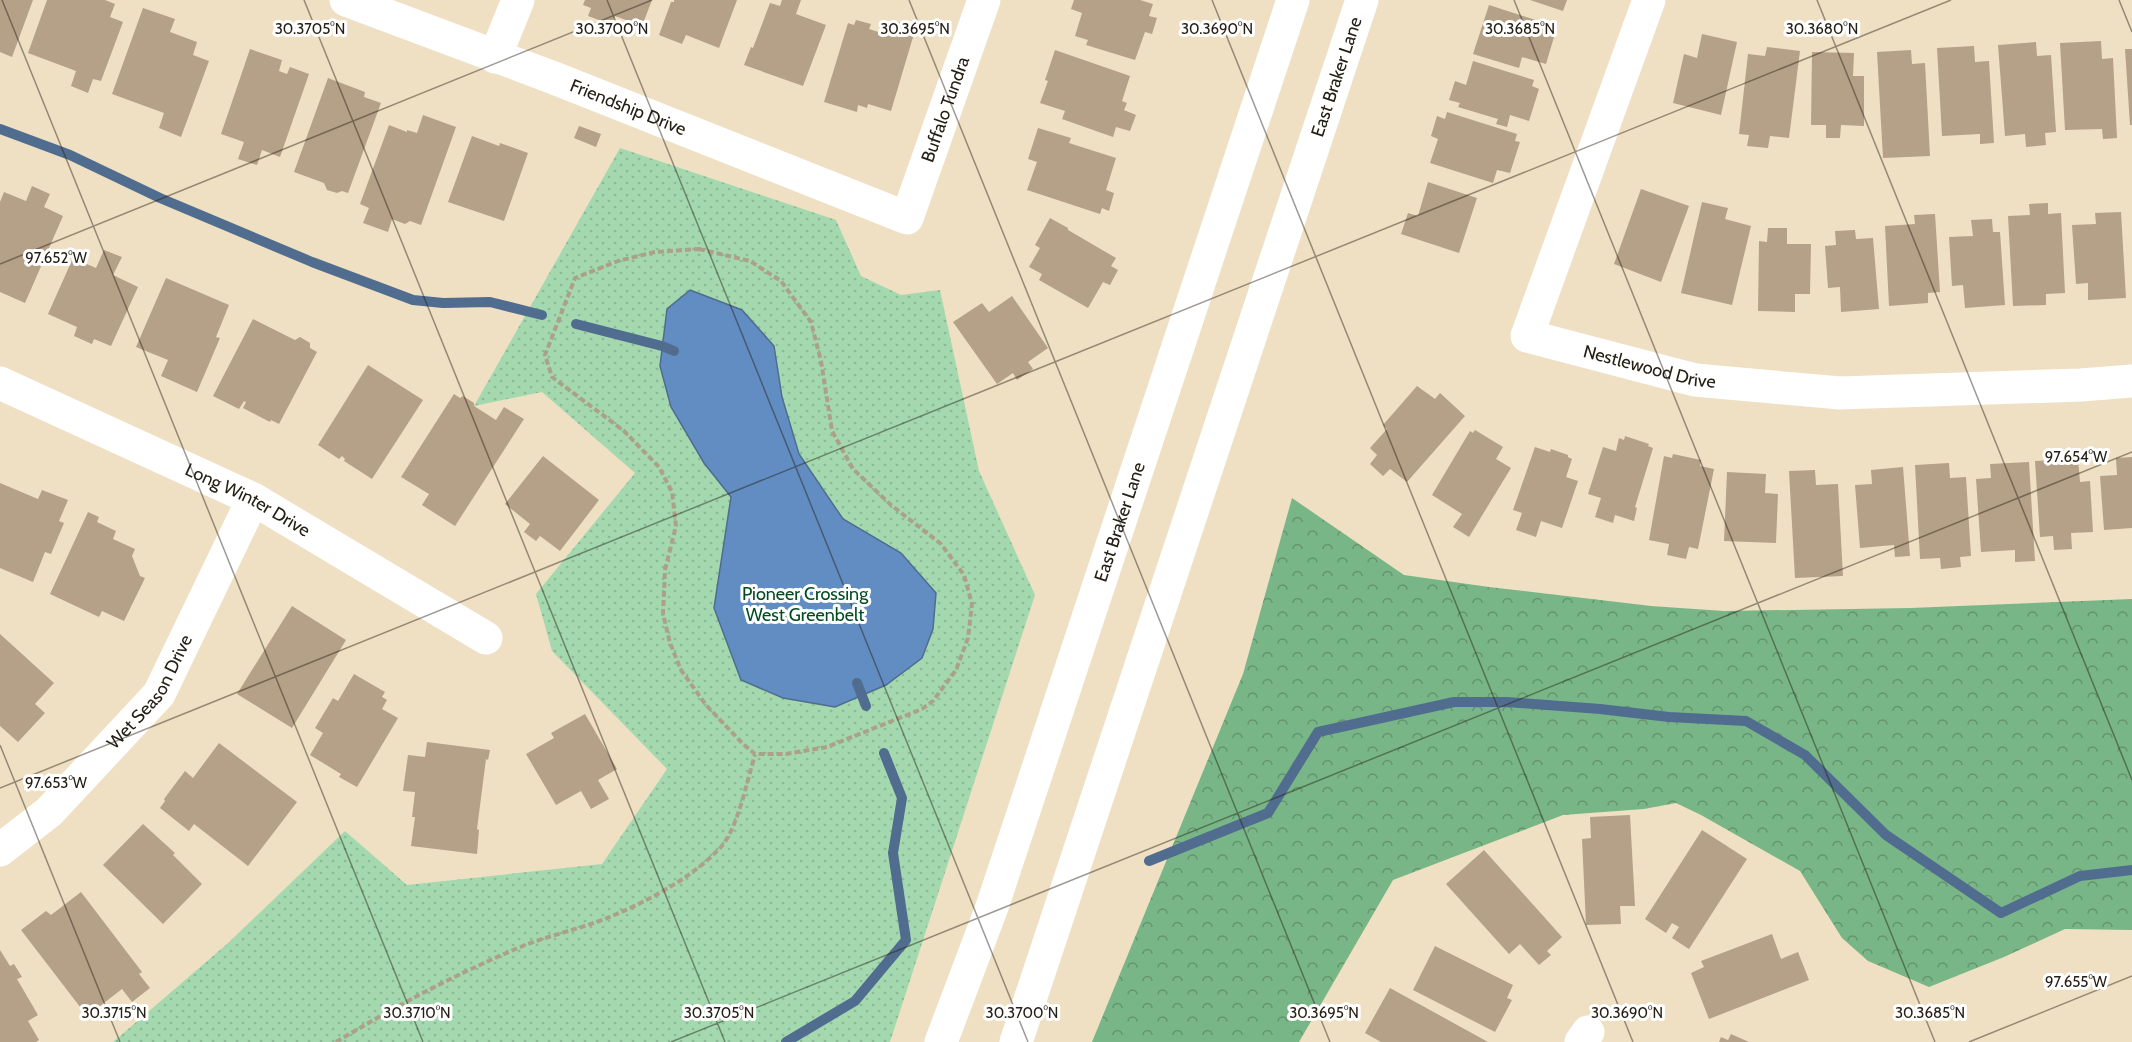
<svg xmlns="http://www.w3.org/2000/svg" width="2132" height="1042" font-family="Cabin,sans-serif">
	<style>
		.grass { fill: url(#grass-dots) }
		.forest { fill: url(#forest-crowns) }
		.water { fill: #628dc2; stroke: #506c8e; stroke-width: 1.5 }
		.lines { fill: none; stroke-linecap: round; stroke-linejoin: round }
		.stream { stroke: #506c8e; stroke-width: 10 }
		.building { fill: #b5a088 }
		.path { stroke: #aca089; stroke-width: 4; stroke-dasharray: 6 3; stroke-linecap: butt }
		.minor { stroke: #fff; stroke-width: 33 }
		.ticks { fill: none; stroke: #252015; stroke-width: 1.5; stroke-opacity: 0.45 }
		.labels { text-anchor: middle; stroke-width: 6; stroke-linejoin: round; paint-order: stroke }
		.street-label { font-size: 18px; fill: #252015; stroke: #fff }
		.park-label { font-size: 18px; fill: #004b20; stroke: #fff }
		.ticks-label { font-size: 15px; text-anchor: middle; fill: #252015; stroke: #fff; stroke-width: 6; stroke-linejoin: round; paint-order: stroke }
	</style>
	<defs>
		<pattern id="grass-dots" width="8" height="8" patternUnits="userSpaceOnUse" patternTransform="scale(1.5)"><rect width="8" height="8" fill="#a4d9af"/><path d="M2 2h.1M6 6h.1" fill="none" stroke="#8dba96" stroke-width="1.8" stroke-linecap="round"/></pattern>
		<pattern id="forest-crowns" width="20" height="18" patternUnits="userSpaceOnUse" patternTransform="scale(1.5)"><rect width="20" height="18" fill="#79b687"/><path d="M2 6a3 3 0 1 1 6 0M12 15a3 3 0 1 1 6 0" fill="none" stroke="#63946d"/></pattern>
	</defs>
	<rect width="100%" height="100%" fill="#efe0c3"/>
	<!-- grass -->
	<path class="grass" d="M620 148 836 220 861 276 901 295 940 290 979 471 1035 595 890 1042H113L227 944 345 831 407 885 602 864 667 769 552 651 536 594 635 473 542 392 474 406Z"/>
	<!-- forest -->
	<path class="forest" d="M1292 498 1404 575 1489 587 1651 606 1724 611 1910 608 2132 599V930L2065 929 2004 957 1929 987 1868 961 1842 938 1800 871 1701 815 1676 803 1644 809 1563 815 1393 880 1299 1042H1092L1243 674Z"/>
	<!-- water -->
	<path class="water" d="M690 290 742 310 774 346 782 397 799 454 843 519 901 553 936 593 933 629 922 658 886 685 835 707 783 698 741 680 714 608 731 497 704 463 671 407 660 366 667 309Z"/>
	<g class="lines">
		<!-- stream -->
		<g class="stream">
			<path d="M0 129 70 155 160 198 312 262 413 300 443 303 490 302 542 315"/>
			<path d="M576 324 662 346 674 351"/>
			<path d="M857 683 866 706"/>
			<path d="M1149 861 1268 813 1318 732 1454 702H1507L1600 709 1669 717 1746 721 1805 755 1886 835 2001 913 2080 876 2132 870"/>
			<path d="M786 1042 855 1001 906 940 893 853 902 798 884 753"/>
		</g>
	</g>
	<!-- building -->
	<g class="building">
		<path d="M0 0H33L12 57 0 52Z"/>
		<path d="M47 0H105L115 4 110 17 123 22 101 81 93 79 88 93 71 86 76 71 28 53Z"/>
		<path d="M585 0H652L642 26 615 16 612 25 588 16 591 8 583 5Z"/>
		<path d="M674 0H737L719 48 686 35 682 44 659 35 671 2H674Z"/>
		<path d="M782 0H801L796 14 826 25 803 86 744 65 751 47 753 48 770 3 780 6Z"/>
		<path d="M1074 0H1140L1153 4 1149 16 1157 18 1152 34 1145 32 1135 60 1086 45 1088 40 1075 36 1082 13 1071 9Z"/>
		<path d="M1530 0H1567L1563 11Z"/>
		<path d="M1489 5 1557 27 1546 64 1522 57 1519 68 1473 54Z"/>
		<path d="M143 8 175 19 170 32 197 42 193 55 209 61 181 137 159 128 164 113 112 94Z"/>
		<path d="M856 20 871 24 869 29 891 36 896 21 916 27 891 111 868 104 867 108 858 105 857 112 824 102 848 23 854 25Z"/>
		<path d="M1702 34 1737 42 1721 115 1673 103 1684 54 1697 58Z"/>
		<path d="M2101 41 2102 59 2113 58 2117 138 2103 139 2102 129 2065 130 2060 43Z"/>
		<path d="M2036 42 2037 56 2051 55 2056 132 2045 133 2046 145 2026 147 2025 134 2005 136 1998 45Z"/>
		<path d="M1974 46 1975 62 1989 61 1994 143 1980 144V134L1942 136 1937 48Z"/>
		<path d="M1767 47 1800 51 1789 138 1770 136 1768 148 1747 146 1749 135 1739 134 1748 54 1765 56Z"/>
		<path d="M250 49 282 60 279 71 287 74 290 67 309 74 280 157 262 150 257 165 238 159 244 142 221 134Z"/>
		<path d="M2125 49H2132V125H2130Z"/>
		<path d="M1055 50 1130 76 1122 101 1127 103 1124 110 1136 115 1130 131 1116 127 1113 137 1062 119 1065 111 1040 103 1048 81 1045 80Z"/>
		<path d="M1911 50 1912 64 1925 63 1930 156 1883 158 1877 52Z"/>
		<path d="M1812 52 1854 53 1853 76H1864V126L1841 125 1840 138H1826V125H1811Z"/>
		<path d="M1473 61 1534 80 1532 86 1539 89 1529 121 1510 115 1507 127 1496 124 1498 119 1458 107 1460 103 1449 100 1455 81 1466 85Z"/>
		<path d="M328 78 365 92 364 97 381 103 348 193 342 191 337 193 327 190 324 183 294 172Z"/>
		<path d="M1447 112 1517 134 1515 141 1520 142 1510 173 1497 170 1493 183 1430 163 1438 139 1431 136 1437 116 1445 119Z"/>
		<path d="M423 115 456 127 421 225 410 221 405 224 392 219 388 232 363 223 369 208 360 204 389 125 407 132V130L417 133Z"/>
		<path d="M579 126 601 134 596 147 574 138Z"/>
		<path d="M1038 128 1071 138 1069 143 1116 158 1106 190 1114 193 1109 211 1102 208 1100 214 1027 190 1037 162 1028 159Z"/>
		<path d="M472 136 499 146 500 143 528 153 504 221 448 202Z"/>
		<path d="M1428 182 1477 198 1459 253 1401 234 1408 213 1418 216Z"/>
		<path d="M32 186 50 194 44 207 63 216 25 303 0 292V202L4 192 26 201Z"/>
		<path d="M1641 189 1689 206 1661 282 1614 264Z"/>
		<path d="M1702 202 1728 208 1725 219 1751 226 1732 305 1681 293Z"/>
		<path d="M2048 203V214L2061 213 2065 293 2046 294V305L2013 306 2008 216 2030 215 2029 204Z"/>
		<path d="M2121 212 2126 298 2088 300V283L2076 284 2072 225 2096 224 2095 213Z"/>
		<path d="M1935 214 1940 292 1928 293V303L1889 306 1885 226 1915 224 1914 215Z"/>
		<path d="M1050 218 1068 228V230L1116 258 1111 266 1118 270 1110 285 1103 282 1088 308 1039 280 1042 274 1029 267 1040 248 1035 245Z"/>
		<path d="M1992 219 1993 232H2000L2005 305 1965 308 1963 285 1952 286 1949 237 1973 236 1971 220Z"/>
		<path d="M1768 228H1787V244H1811L1810 294H1795V312L1758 311 1759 241 1767 242Z"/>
		<path d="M1855 230 1856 239 1873 238 1879 309 1841 312 1840 287 1828 288 1825 246 1836 245 1835 231Z"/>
		<path d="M104 250 122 257 113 275 138 287 111 346 94 339 92 344 74 336 77 327 48 314 73 258 96 268Z"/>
		<path d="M166 278 229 305 216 337 220 338 197 392 161 376 168 360 136 347Z"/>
		<path d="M1012 296 1048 348 1028 362 1033 369 1017 380 1013 373 997 384 953 322 982 303 989 312Z"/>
		<path d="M253 319 295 340 300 337 310 343V348L317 352 279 424 271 420 270 422 243 408 246 402 244 401 239 409 213 396Z"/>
		<path d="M368 365 423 400 372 479 344 461 345 459 342 456 339 459 318 445Z"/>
		<path d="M1417 386 1435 399 1440 393 1465 416 1407 482 1390 469 1383 476 1370 464 1377 455 1370 448 1387 429 1383 425Z"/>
		<path d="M454 394 460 398 463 396 474 403V406L496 420 504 407 524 419 455 526 422 505 429 494 401 477Z"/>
		<path d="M1475 430 1503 447 1496 459 1511 468 1469 537 1453 527 1462 514 1432 495 1470 431 1473 433Z"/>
		<path d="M1625 436 1649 444 1648 446 1653 448 1635 507 1637 508 1634 521 1615 515 1613 523 1595 517 1601 498 1588 494 1603 447 1616 451 1619 438 1624 440Z"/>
		<path d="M1535 447 1550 452 1551 449 1568 455V457L1572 459 1566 477 1578 481 1562 528 1541 521 1536 537 1516 530 1522 513 1513 510Z"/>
		<path d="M1673 454 1701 460 1700 466 1714 469 1698 549 1689 547 1686 559 1667 555 1669 544 1649 540 1664 456 1672 458Z"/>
		<path d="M543 456 599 500 560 551 540 536 536 541 524 532 530 524 505 504Z"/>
		<path d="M2132 457V528L2104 530 2100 476 2117 475 2116 458Z"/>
		<path d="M2078 459 2080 482 2090 481 2093 532 2071 533 2072 549 2054 550 2053 536 2040 537 2035 461Z"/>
		<path d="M2029 462 2035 561 2015 562V550L1981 552 1976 479 1991 478 1990 464Z"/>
		<path d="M1949 463 1950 478 1966 477 1971 556 1960 557 1961 567 1941 569 1940 558 1920 559 1915 465Z"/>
		<path d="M1903 467 1910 556 1895 557 1894 545 1860 548 1855 485 1872 484 1871 470Z"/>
		<path d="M1815 470 1816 485 1838 484 1843 576 1795 578 1789 471Z"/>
		<path d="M1727 472 1766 474 1765 493 1778 494 1776 543 1724 541Z"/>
		<path d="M0 483 38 499 42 490 68 500 59 521 64 523 51 554 45 552 33 582 0 568Z"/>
		<path d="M88 512 99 517 97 522 116 531 113 539 135 549 132 556 140 576 145 578 124 621 102 611 99 617 50 594Z"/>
		<path d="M292 606 346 640 292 728 237 694Z"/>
		<path d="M0 634 54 683 35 704 45 713 18 742 0 726Z"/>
		<path d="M354 674 385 692 382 697 387 700 382 709 398 718 357 787 339 777 341 774 310 755 323 733 315 728 333 698 338 701Z"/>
		<path d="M585 714 617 769 598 780 609 799 591 809 581 791 556 805 526 754 554 738 551 733Z"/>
		<path d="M427 742 490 750 488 760 486 759 477 829 479 830 477 854 411 846 415 817H412L415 792 403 791 408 755 425 757Z"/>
		<path d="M219 743 297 802 248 866 194 824 189 831 160 808 165 801 164 799 185 771 193 778Z"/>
		<path d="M1630 815 1635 906H1620L1621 924 1586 925 1582 839 1591 838 1590 817Z"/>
		<path d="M143 824 175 853 173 855 202 884 163 924 103 865Z"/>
		<path d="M1702 830 1747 859 1689 949 1672 938 1679 927 1672 923 1666 933 1645 919Z"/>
		<path d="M1484 850 1562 937 1547 951 1551 955 1539 965 1520 944 1509 954 1446 884Z"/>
		<path d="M81 892 142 972 139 974 150 988 132 1002 122 989 87 1016 21 930 46 911 51 915Z"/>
		<path d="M1772 934 1781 959 1798 952 1809 980 1709 1019 1691 973 1704 967 1701 961Z"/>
		<path d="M1435 946 1513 985 1507 998 1512 1000 1495 1032 1413 990Z"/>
		<path d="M0 950 10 966 14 964 22 977 17 979 38 1015 28 1021 39 1040 36 1042H0Z"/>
		<path d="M1390 988 1488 1042H1381L1365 1033Z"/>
		<path d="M1731 1034 1749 1042H1719L1721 1037 1728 1040Z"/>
	</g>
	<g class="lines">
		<!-- path -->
		<g class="path">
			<path d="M699 249 750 261 781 281 811 322 821 361 832 431 853 469 891 505 941 544 964 575 972 604 968 638 956 670 933 701 922 709 827 747 786 754H755L743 744 706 705 681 670 670 643 663 614 665 570 676 526 672 492 659 467 624 431 552 377 545 355 575 278 618 261 655 252Z"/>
			<path d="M336 1042C396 1006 454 975 518 948 546 936 576 930 605 919 644 903 691 879 720 848 738 829 747 780 755 755"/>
		</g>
		<!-- minor -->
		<g class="minor">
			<path id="s1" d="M346 0 554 78 907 218 984 0"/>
			<path id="s2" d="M1649 0 1527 336 1695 380 1840 393 2081 385 2132 381"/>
			<path d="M495 57 518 0"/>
			<path id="s3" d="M0 383 253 499 486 638"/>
			<path id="s4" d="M0 850 49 812 159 694 253 499"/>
			<path id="s5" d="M941 1042 992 907 1293 0"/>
			<path id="s6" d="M1016 1042 1362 0"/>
			<path d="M1581 1042 1588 1032"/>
		</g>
	</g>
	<!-- ticks -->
	<path class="ticks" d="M2 0 423 1042M304 0 725 1042M607 0 1028 1042M909 0 1330 1042M1212 0 1633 1042M1514 0 1935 1042M1817 0 2132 780M2119 0 2132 32M0 264 652 0M0 745 120 1042M0 788 1951 0M671 1042 2132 452M1969 1042 2132 976"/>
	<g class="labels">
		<!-- street labels -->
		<g class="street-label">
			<text dy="6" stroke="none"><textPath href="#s6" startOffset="1017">East Braker Lane</textPath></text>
			<text dy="6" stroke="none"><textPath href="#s1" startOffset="302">Friendship Drive</textPath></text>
			<text dy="6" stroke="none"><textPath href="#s1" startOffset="717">Buffalo Tundra</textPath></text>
			<text dy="6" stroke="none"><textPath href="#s2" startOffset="484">Nestlewood Drive</textPath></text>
			<text dy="6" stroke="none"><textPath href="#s3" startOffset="274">Long Winter Drive</textPath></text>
			<text dy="6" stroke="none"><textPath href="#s5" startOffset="550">East Braker Lane</textPath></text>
			<text dy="6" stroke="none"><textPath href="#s4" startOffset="220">Wet Season Drive</textPath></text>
		</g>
		<!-- park labels -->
		<g class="park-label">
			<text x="805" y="600">Pioneer Crossing<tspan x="805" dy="21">West Greenbelt</tspan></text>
		</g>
	</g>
	<g class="ticks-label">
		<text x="310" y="34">30.3705°N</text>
		<text x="612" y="34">30.3700°N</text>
		<text x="915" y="34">30.3695°N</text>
		<text x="1217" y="34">30.3690°N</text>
		<text x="1520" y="34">30.3685°N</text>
		<text x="1822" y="34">30.3680°N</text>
		<text x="56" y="263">97.652°W</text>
		<text x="2076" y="462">97.654°W</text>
		<text x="56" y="788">97.653°W</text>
		<text x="2076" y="987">97.655°W</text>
		<text x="114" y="1018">30.3715°N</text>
		<text x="417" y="1018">30.3710°N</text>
		<text x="719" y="1018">30.3705°N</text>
		<text x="1022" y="1018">30.3700°N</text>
		<text x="1324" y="1018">30.3695°N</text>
		<text x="1627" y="1018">30.3690°N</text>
		<text x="1930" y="1018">30.3685°N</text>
	</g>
</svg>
